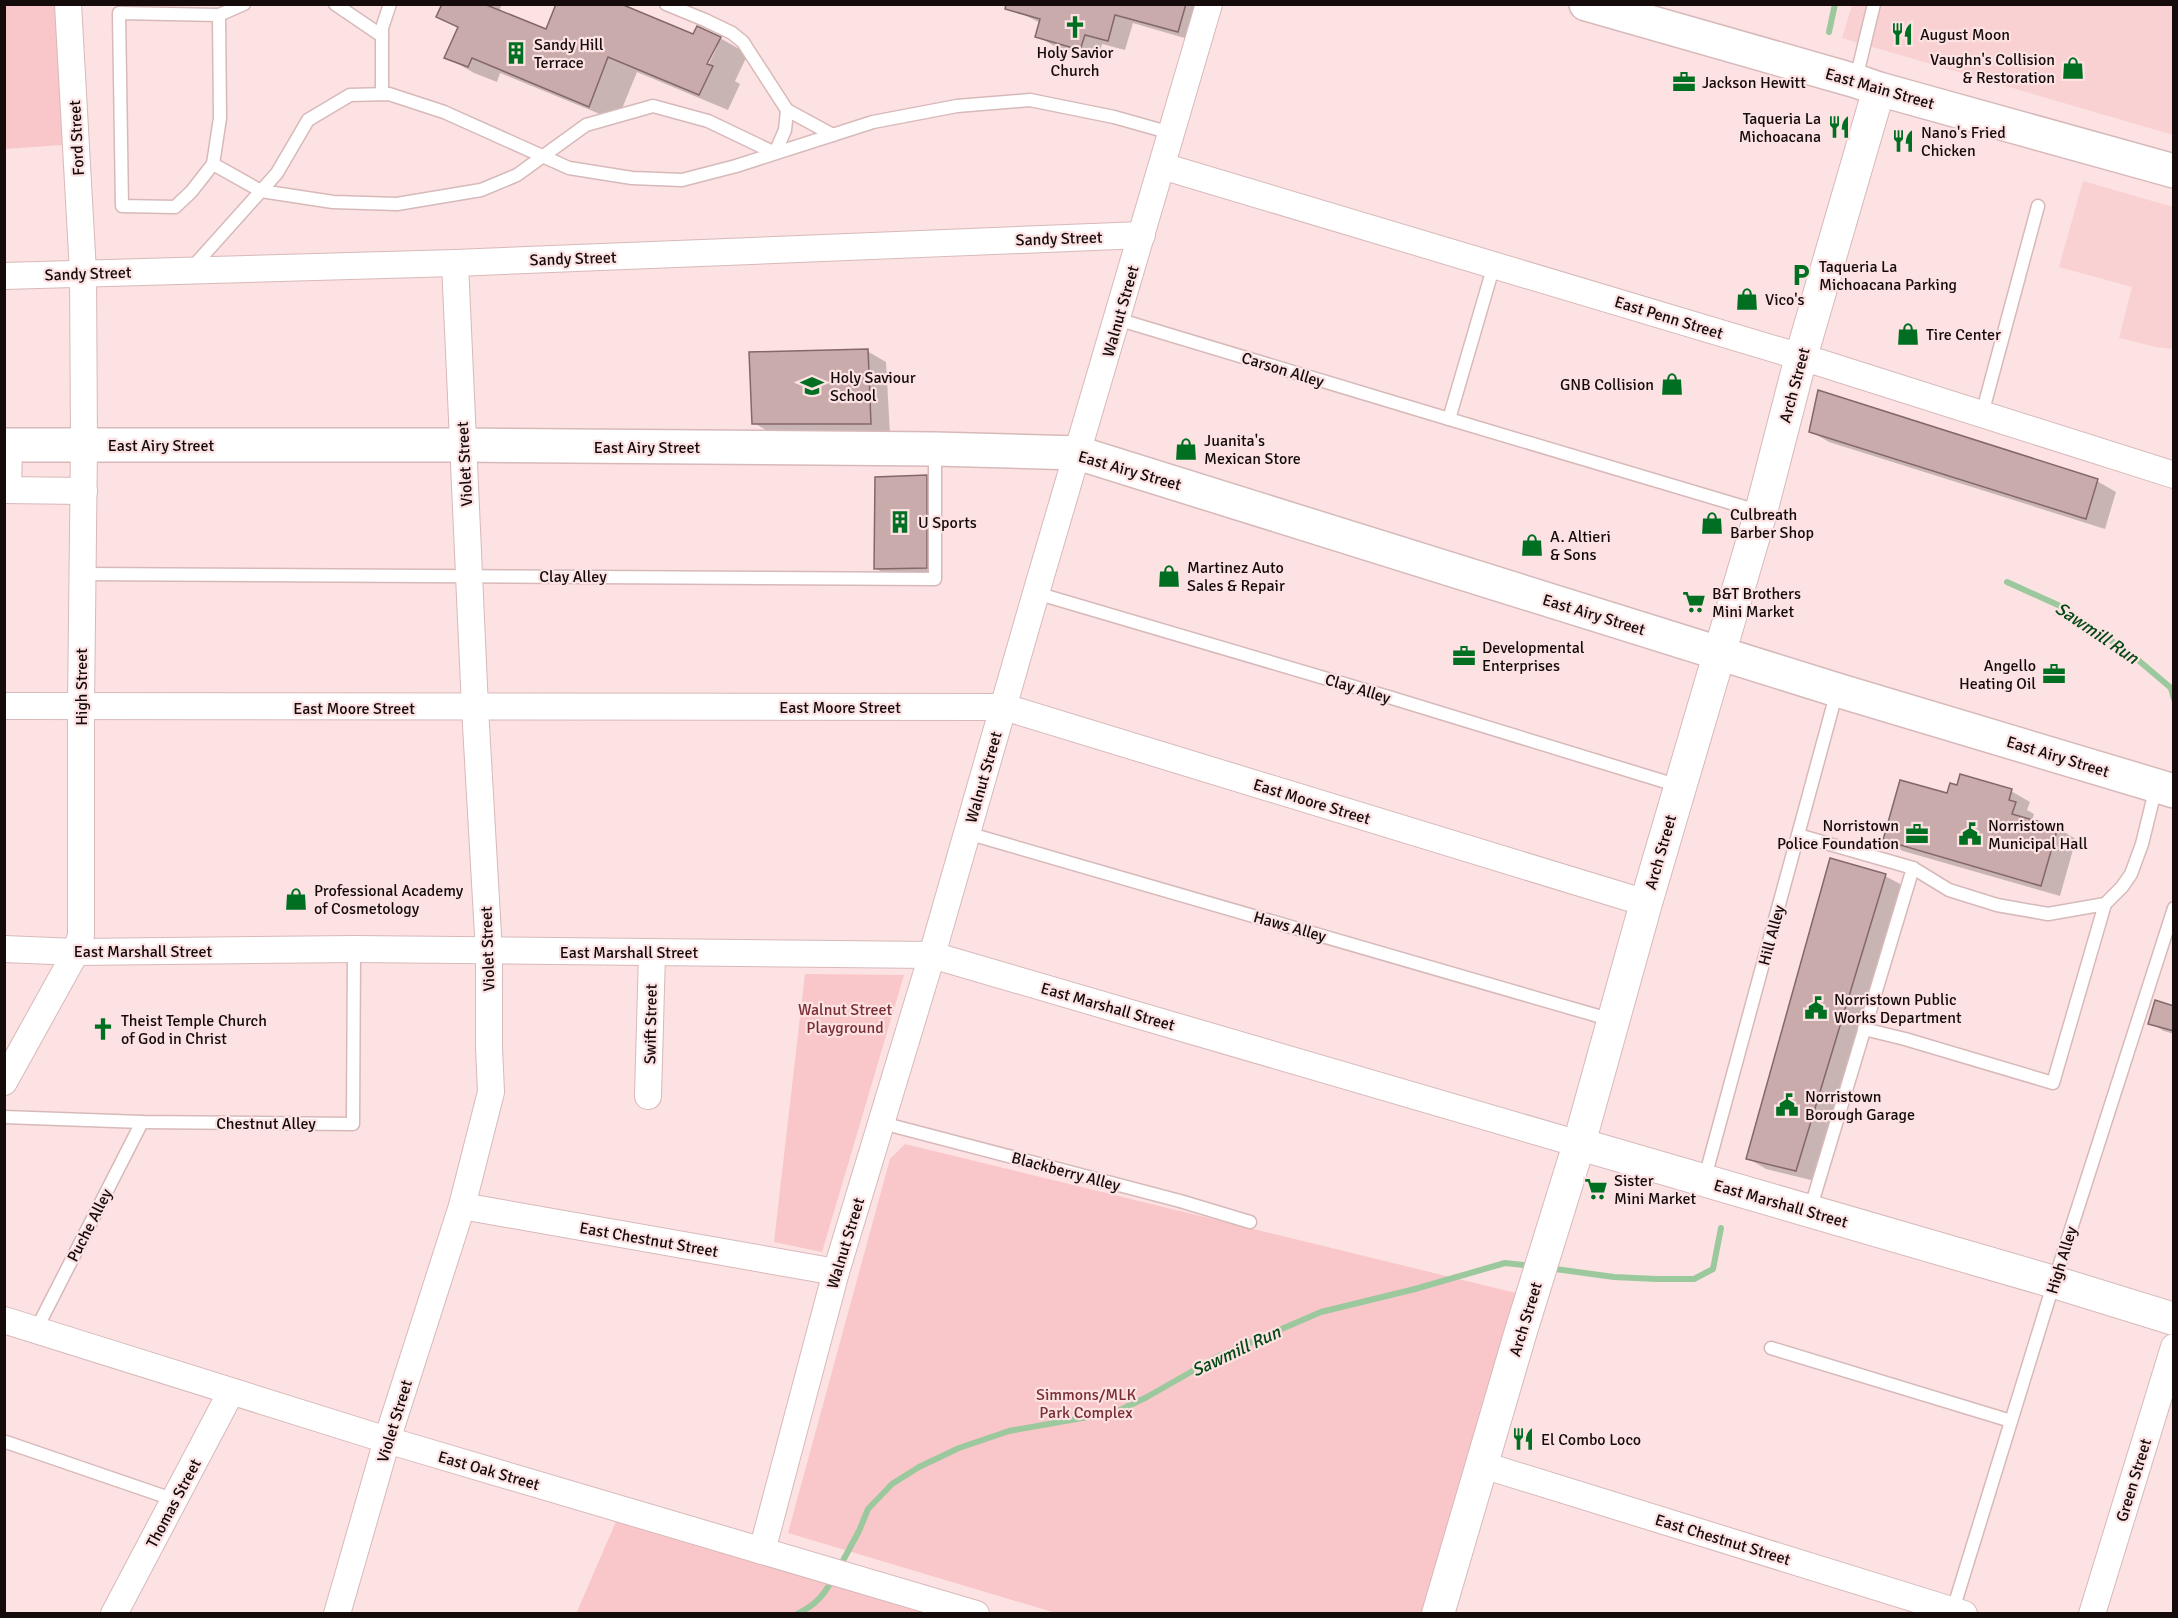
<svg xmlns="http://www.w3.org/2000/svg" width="2178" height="1618" font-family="Signika,sans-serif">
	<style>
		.built { fill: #f9d1d2 }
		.green { fill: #f9c7c9 }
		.shadow { fill: #0003; fill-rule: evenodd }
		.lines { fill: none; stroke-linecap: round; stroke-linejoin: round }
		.stream { stroke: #9cc89e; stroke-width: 6 }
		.building { fill: #c9abac; stroke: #846869; stroke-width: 1.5 }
		.service-casing { stroke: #d8b9ba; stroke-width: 15 }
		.minor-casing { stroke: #d8b9ba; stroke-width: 28 }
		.tertiary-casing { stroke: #d8b9ba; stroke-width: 34 }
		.secondary-casing { stroke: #d8b9ba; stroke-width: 36 }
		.primary-casing { stroke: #d8b9ba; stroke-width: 36 }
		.service { stroke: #fff; stroke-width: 12 }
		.minor { stroke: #fff; stroke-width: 26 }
		.tertiary { stroke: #fff; stroke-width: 32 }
		.secondary { stroke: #fff; stroke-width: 33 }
		.primary { stroke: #fff; stroke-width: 33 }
		.labels { text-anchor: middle; stroke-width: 4.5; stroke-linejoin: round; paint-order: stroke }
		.poi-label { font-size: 16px; fill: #150b0b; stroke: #fce2e2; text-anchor: start }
		.street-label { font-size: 16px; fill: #150b0b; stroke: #fce2e2 }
		.park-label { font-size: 16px; fill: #792e36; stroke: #fce2e2 }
		.water-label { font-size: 18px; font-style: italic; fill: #034814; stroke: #fce2e2 }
	</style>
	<rect width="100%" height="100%" fill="#fce2e2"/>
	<!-- built -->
	<g class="built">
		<path d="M1852 5H2173V135L1842 38Z"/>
		<path d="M2083 181 2173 207V349L2156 347 2119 338 2132 287 2059 267Z"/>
	</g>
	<!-- green -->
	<g class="green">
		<path d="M5 5H68L76 144 5 149Z"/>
		<path d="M805 974 904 975 822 1252 774 1242Z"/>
		<path d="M905 1144 1516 1293 1422 1613H1056L788 1533 890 1159Z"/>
		<path d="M621 1510 976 1614H576Z"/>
	</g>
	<!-- shadow -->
	<g class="shadow">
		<path d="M444 4H502L499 12 547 31 720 38 748 54 735 81 740 84 728 110 637 72 617 121 500 73 497 82 474 73 446 57 459 28 438 16ZM714 47H717L705 72 703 70Z"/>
		<path d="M1021 4H1208L1195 41 1133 23 1125 50 1102 44 1098 59 1054 46 1037 36 1040 23 1019 12Z"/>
		<path d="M867 351 886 362 890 434H773L754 423Z"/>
		<path d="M1810 431 2097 481 2116 492 2105 529 1829 442Z"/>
		<path d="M926 477 940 485V575L889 576 875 568Z"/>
		<path d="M2011 791 2030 802 2027 810 2034 814 2032 821 2057 828 2076 839 2060 896 1903 851 1884 840 1948 795Z"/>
		<path d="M1885 876 1904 886 1815 1181 1766 1169 1747 1158Z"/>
		<path d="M2174 1007V1034L2164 1031 2150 1023Z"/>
	</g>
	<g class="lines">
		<!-- stream -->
		<g class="stream">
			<path d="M1829 32 1835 4"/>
			<path d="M2007 582 2058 605 2131 654 2171 688 2174 699"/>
			<path d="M1548 1268 1614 1277 1657 1279H1694L1713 1269 1721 1228"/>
			<path d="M839 1568 859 1531 868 1509 892 1484 919 1467 959 1448 1009 1431 1116 1412 1147 1397 1217 1357 1321 1312 1415 1289 1505 1263 1532 1266"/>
			<path d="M797 1614C816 1605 824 1595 834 1577"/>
		</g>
	</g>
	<!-- building -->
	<g class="building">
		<path d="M442 4H484L546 29 556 4H621L693 34 697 26 721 37 707 64 713 66 699 95 608 57 589 107 472 58 468 67 444 58 458 27 436 17Z"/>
		<path d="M1006 4H1186L1178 32 1115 15 1108 41 1085 35 1080 50 1035 37 1040 19 1005 9Z"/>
		<path d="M868 349 871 424H752L749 352Z"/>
		<path d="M1818 390 2098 479 2086 519 1809 432Z"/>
		<path d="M927 475V568L874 569 875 477Z"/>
		<path d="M1960 774 2012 789 2009 800 2016 802 2012 814 2058 827 2041 886 1883 840 1900 780 1947 793 1950 783 1957 785Z"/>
		<path d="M1830 858 1886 874 1796 1171 1746 1159Z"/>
		<path d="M2155 1000 2174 1006V1031L2148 1024Z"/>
	</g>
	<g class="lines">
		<!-- service casing -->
		<g class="service-casing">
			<g id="service">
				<path d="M244 4 219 15 220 118 213 164 261 191 333 202 397 204 481 190 517 175 586 125 653 106 708 121 775 153 785 130 787 110"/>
				<path d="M335 4 382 36"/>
				<path d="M666 4 705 20 732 33 743 42 787 110 833 135"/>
				<path d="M1856 79 1874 4"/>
				<path d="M382 94V28L390 4"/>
				<path d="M213 164 191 192 175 207 122 206 119 13 219 15"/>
				<path d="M191 269 277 173 308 120 350 95 389 94 444 112 569 168 632 178 682 180 736 166 873 122 957 106 1030 100 1114 117 1171 133"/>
				<path d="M1117 319 1449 419 1494 265"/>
				<path d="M1982 414 2038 206"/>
				<path d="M1449 419 1761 512"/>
				<path d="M82 574 935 579V450"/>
				<path d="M1036 593 1392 698 1679 786"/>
				<path d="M967 833 1612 1020"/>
				<path d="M1798 835 1913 868 1949 890 1997 905 2048 914 2105 904 2122 887 2131 874 2142 844 2156 787"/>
				<path d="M1864 1029 1905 1039 2053 1083 2105 904"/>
				<path d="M4 1117 142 1122 353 1124 354 949"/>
				<path d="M882 1123 1180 1201 1250 1222"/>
				<path d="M1704 1181 1837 691"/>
				<path d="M1810 1210 1913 868"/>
				<path d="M37 1328 142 1122"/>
				<path d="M1771 1348 2011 1421"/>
				<path d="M6 1442 175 1500"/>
				<path d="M1952 1613 2054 1282 2174 908"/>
			</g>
		</g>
		<!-- minor casing -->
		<g class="minor-casing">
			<g id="minor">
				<path d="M1162 166 1821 363 2174 475"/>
				<path d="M4 276 455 263 1142 235"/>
				<path d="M4 490 84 491"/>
				<path d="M8 490 9 445"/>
				<path d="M4 706 1004 707 1646 903"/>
				<path d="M4 949 76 952 354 949 932 955 1579 1144"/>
				<path d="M4 1082 76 952 81 935V707L84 445 83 272 68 4"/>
				<path d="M648 1096 652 953"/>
				<path d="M462 1206 836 1272"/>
				<path d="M4 1320 387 1440 976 1614"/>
				<path d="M1483 1465 1964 1614"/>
				<path d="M762 1551 836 1272 932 955 1036 593 1209 4"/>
				<path d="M114 1614 231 1392"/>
				<path d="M337 1614 387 1440 462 1206 491 1092 489 1048V952L475 708 455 263"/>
				<path d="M2092 1614 2174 1347"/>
			</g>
		</g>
		<!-- tertiary casing -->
		<g class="tertiary-casing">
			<g id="tertiary">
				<path d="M1579 1144 2054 1282 2174 1319"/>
				<path d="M1438 1614 1521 1331 1579 1144 1646 903 1761 512 1801 357 1879 89"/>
			</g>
		</g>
		<!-- secondary casing -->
		<g class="secondary-casing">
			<path id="secondary" d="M4 445H463L935 449 1078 453 1837 690 2174 791"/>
		</g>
		<!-- primary casing -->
		<g class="primary-casing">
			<path id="primary" d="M1586 4 1856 81 1879 89 2174 171"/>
		</g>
		<!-- service -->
		<use href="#service" class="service"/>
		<!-- minor -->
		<use href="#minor" class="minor"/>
		<!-- tertiary -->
		<use href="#tertiary" class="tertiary"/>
		<!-- secondary -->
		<use href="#secondary" class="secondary"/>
		<!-- primary -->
		<use href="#primary" class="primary"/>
	</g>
	<!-- icons -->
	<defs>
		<g id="church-bare" transform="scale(1.8)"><path d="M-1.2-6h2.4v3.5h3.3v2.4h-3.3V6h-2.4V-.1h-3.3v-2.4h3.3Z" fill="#006f21" stroke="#fce2e2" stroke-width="2.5" paint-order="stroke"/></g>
		<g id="restaurant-bare" transform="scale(1.8)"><path d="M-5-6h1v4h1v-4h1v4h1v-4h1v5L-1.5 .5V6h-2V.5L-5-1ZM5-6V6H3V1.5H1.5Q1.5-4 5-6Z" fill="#006f21" stroke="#fce2e2" stroke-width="2.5" paint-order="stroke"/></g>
		<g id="building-bare" transform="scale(1.8)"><path d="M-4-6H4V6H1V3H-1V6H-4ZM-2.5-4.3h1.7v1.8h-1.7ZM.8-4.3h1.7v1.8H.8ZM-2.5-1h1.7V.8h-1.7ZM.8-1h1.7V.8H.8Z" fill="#006f21" stroke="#fce2e2" stroke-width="2.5" paint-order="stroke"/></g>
		<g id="shop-bare" transform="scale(1.8)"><path d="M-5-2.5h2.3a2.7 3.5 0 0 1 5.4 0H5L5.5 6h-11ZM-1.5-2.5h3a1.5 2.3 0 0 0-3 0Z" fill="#006f21" stroke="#fce2e2" stroke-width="2.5" paint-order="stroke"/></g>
		<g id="office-bare" transform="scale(1.8)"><path d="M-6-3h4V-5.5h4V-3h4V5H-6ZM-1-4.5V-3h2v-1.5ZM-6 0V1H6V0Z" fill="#006f21" stroke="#fce2e2" stroke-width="2.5" paint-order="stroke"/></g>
		<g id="parking-bare" transform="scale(1.8)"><path d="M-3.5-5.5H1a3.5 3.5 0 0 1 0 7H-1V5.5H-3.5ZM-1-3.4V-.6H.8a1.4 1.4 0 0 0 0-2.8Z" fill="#006f21" stroke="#fce2e2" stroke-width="2.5" paint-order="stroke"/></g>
		<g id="school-bare" transform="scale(1.8)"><path d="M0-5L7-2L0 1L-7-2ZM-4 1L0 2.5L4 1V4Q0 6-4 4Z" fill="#006f21" stroke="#fce2e2" stroke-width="2.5" paint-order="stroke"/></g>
		<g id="supermarket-bare" transform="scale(1.8)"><path d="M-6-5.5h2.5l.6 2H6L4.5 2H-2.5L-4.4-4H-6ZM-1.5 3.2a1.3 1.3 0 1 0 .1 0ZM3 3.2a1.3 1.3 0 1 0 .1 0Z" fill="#006f21" stroke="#fce2e2" stroke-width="2.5" paint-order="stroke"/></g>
		<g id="civic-bare" transform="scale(1.8)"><path d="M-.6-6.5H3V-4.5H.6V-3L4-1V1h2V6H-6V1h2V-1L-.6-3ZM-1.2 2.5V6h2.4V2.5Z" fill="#006f21" stroke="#fce2e2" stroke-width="2.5" paint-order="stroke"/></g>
	</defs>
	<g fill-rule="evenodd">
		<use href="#church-bare" x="1075" y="27"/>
		<use href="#restaurant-bare" x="1902" y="34"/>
		<use href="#building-bare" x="516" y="53"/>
		<use href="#shop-bare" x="2073" y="68"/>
		<use href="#office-bare" x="1684" y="82"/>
		<use href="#restaurant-bare" x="1839" y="127"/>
		<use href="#restaurant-bare" x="1903" y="141"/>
		<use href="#parking-bare" x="1801" y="275"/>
		<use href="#shop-bare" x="1747" y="299"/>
		<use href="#shop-bare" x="1908" y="334"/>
		<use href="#shop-bare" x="1672" y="384"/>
		<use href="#school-bare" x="812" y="386"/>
		<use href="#shop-bare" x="1186" y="449"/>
		<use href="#building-bare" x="900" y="522"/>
		<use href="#shop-bare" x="1712" y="523"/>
		<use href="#shop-bare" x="1532" y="545"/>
		<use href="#shop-bare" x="1169" y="576"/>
		<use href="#supermarket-bare" x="1694" y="602"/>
		<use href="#office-bare" x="1464" y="656"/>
		<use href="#office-bare" x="2054" y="674"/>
		<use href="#office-bare" x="1917" y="834"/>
		<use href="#civic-bare" x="1970" y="834"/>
		<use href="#shop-bare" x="296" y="899"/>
		<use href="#civic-bare" x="1816" y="1008"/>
		<use href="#church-bare" x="103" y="1029"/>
		<use href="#civic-bare" x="1787" y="1105"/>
		<use href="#supermarket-bare" x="1596" y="1189"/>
		<use href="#restaurant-bare" x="1523" y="1439"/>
	</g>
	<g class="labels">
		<!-- poi labels -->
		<g class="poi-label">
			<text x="1920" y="40">August Moon</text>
			<text x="534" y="50">Sandy Hill<tspan x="534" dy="18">Terrace</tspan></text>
			<text x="1075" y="58" text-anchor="middle">Holy Savior<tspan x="1075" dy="18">Church</tspan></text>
			<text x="2055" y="65" text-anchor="end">Vaughn's Collision<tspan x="2055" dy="18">&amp; Restoration</tspan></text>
			<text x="1702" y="88">Jackson Hewitt</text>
			<text x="1821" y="124" text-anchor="end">Taqueria La<tspan x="1821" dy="18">Michoacana</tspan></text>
			<text x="1921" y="138">Nano's Fried<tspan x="1921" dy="18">Chicken</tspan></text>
			<text x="1819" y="272">Taqueria La<tspan x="1819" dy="18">Michoacana Parking</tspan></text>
			<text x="1765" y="305">Vico's</text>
			<text x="1926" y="340">Tire Center</text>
			<text x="830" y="383">Holy Saviour<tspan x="830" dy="18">School</tspan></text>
			<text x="1654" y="390" text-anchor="end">GNB Collision</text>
			<text x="1204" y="446">Juanita's<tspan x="1204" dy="18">Mexican Store</tspan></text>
			<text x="1730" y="520">Culbreath<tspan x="1730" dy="18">Barber Shop</tspan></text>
			<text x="918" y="528">U Sports</text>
			<text x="1550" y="542">A. Altieri<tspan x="1550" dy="18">&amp; Sons</tspan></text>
			<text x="1187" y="573">Martinez Auto<tspan x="1187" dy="18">Sales &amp; Repair</tspan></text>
			<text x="1712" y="599">B&amp;T Brothers<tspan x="1712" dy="18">Mini Market</tspan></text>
			<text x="1482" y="653">Developmental<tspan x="1482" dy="18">Enterprises</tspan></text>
			<text x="2036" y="671" text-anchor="end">Angello<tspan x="2036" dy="18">Heating Oil</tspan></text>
			<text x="1899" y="831" text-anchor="end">Norristown<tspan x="1899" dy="18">Police Foundation</tspan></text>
			<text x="1988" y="831">Norristown<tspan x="1988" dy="18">Municipal Hall</tspan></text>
			<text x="314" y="896">Professional Academy<tspan x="314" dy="18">of Cosmetology</tspan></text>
			<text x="1834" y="1005">Norristown Public<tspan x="1834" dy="18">Works Department</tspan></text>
			<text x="121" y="1026">Theist Temple Church<tspan x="121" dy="18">of God in Christ</tspan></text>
			<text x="1805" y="1102">Norristown<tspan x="1805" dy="18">Borough Garage</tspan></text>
			<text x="1614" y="1186">Sister<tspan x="1614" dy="18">Mini Market</tspan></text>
			<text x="1541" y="1445">El Combo Loco</text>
		</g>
		<!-- street labels -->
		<g class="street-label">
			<text transform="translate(1880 88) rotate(16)" y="6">East Main Street</text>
			<text transform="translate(76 138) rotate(-93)" y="6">Ford Street</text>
			<text transform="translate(1059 238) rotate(-2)" y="6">Sandy Street</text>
			<text transform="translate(573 258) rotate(-2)" y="6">Sandy Street</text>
			<text transform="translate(88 273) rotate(-2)" y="6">Sandy Street</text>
			<text transform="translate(1120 311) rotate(-74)" y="6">Walnut Street</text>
			<text transform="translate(1669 317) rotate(17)" y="6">East Penn Street</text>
			<text transform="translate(1283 369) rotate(17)" y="6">Carson Alley</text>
			<text transform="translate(1794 385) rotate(-75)" y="6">Arch Street</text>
			<text x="161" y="451">East Airy Street</text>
			<text x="647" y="453">East Airy Street</text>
			<text transform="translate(464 464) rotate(-93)" y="6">Violet Street</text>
			<text transform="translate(1130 470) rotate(16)" y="6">East Airy Street</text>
			<text x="573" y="582">Clay Alley</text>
			<text transform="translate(1594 614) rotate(17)" y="6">East Airy Street</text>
			<text transform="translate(81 687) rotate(-90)" y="6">High Street</text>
			<text transform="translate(1358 688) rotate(17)" y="6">Clay Alley</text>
			<text x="840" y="713">East Moore Street</text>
			<text x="354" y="714">East Moore Street</text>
			<text transform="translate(2058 756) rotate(17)" y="6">East Airy Street</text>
			<text transform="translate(983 777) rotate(-74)" y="6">Walnut Street</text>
			<text transform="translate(1312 801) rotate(17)" y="6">East Moore Street</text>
			<text transform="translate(1660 852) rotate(-74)" y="6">Arch Street</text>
			<text transform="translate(1290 926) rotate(16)" y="6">Haws Alley</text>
			<text transform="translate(1771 935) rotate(-75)" y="6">Hill Alley</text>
			<text transform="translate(487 949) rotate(-92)" y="6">Violet Street</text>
			<text x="143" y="957">East Marshall Street</text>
			<text x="629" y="958">East Marshall Street</text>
			<text transform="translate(1108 1006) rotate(16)" y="6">East Marshall Street</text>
			<text transform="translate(650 1024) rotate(-89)" y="6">Swift Street</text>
			<text x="266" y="1129">Chestnut Alley</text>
			<text transform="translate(1066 1171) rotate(15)" y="6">Blackberry Alley</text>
			<text transform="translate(1781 1203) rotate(16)" y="6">East Marshall Street</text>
			<text transform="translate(89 1225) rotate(-63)" y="6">Puche Alley</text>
			<text transform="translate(649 1239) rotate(10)" y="6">East Chestnut Street</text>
			<text transform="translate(845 1243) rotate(-73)" y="6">Walnut Street</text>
			<text transform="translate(2061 1260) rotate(-73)" y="6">High Alley</text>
			<text transform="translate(1525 1319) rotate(-73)" y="6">Arch Street</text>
			<text transform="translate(394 1421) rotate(-73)" y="6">Violet Street</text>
			<text transform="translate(489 1470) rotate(16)" y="6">East Oak Street</text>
			<text transform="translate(2133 1480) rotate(-73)" y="6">Green Street</text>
			<text transform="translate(173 1503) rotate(-62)" y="6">Thomas Street</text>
			<text transform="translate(1723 1539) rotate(17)" y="6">East Chestnut Street</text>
		</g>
		<!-- park labels -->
		<g class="park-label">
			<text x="845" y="1015">Walnut Street<tspan x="845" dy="18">Playground</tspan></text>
			<text x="1086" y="1400">Simmons/MLK<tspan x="1086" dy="18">Park Complex</tspan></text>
		</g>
		<!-- water labels -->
		<g class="water-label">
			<text transform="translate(2097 633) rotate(34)" y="6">Sawmill Run</text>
			<text transform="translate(1236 1351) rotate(-25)" y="6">Sawmill Run</text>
		</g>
	</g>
	<!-- border -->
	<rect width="2178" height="1618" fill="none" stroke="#150b0b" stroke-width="12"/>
</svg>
